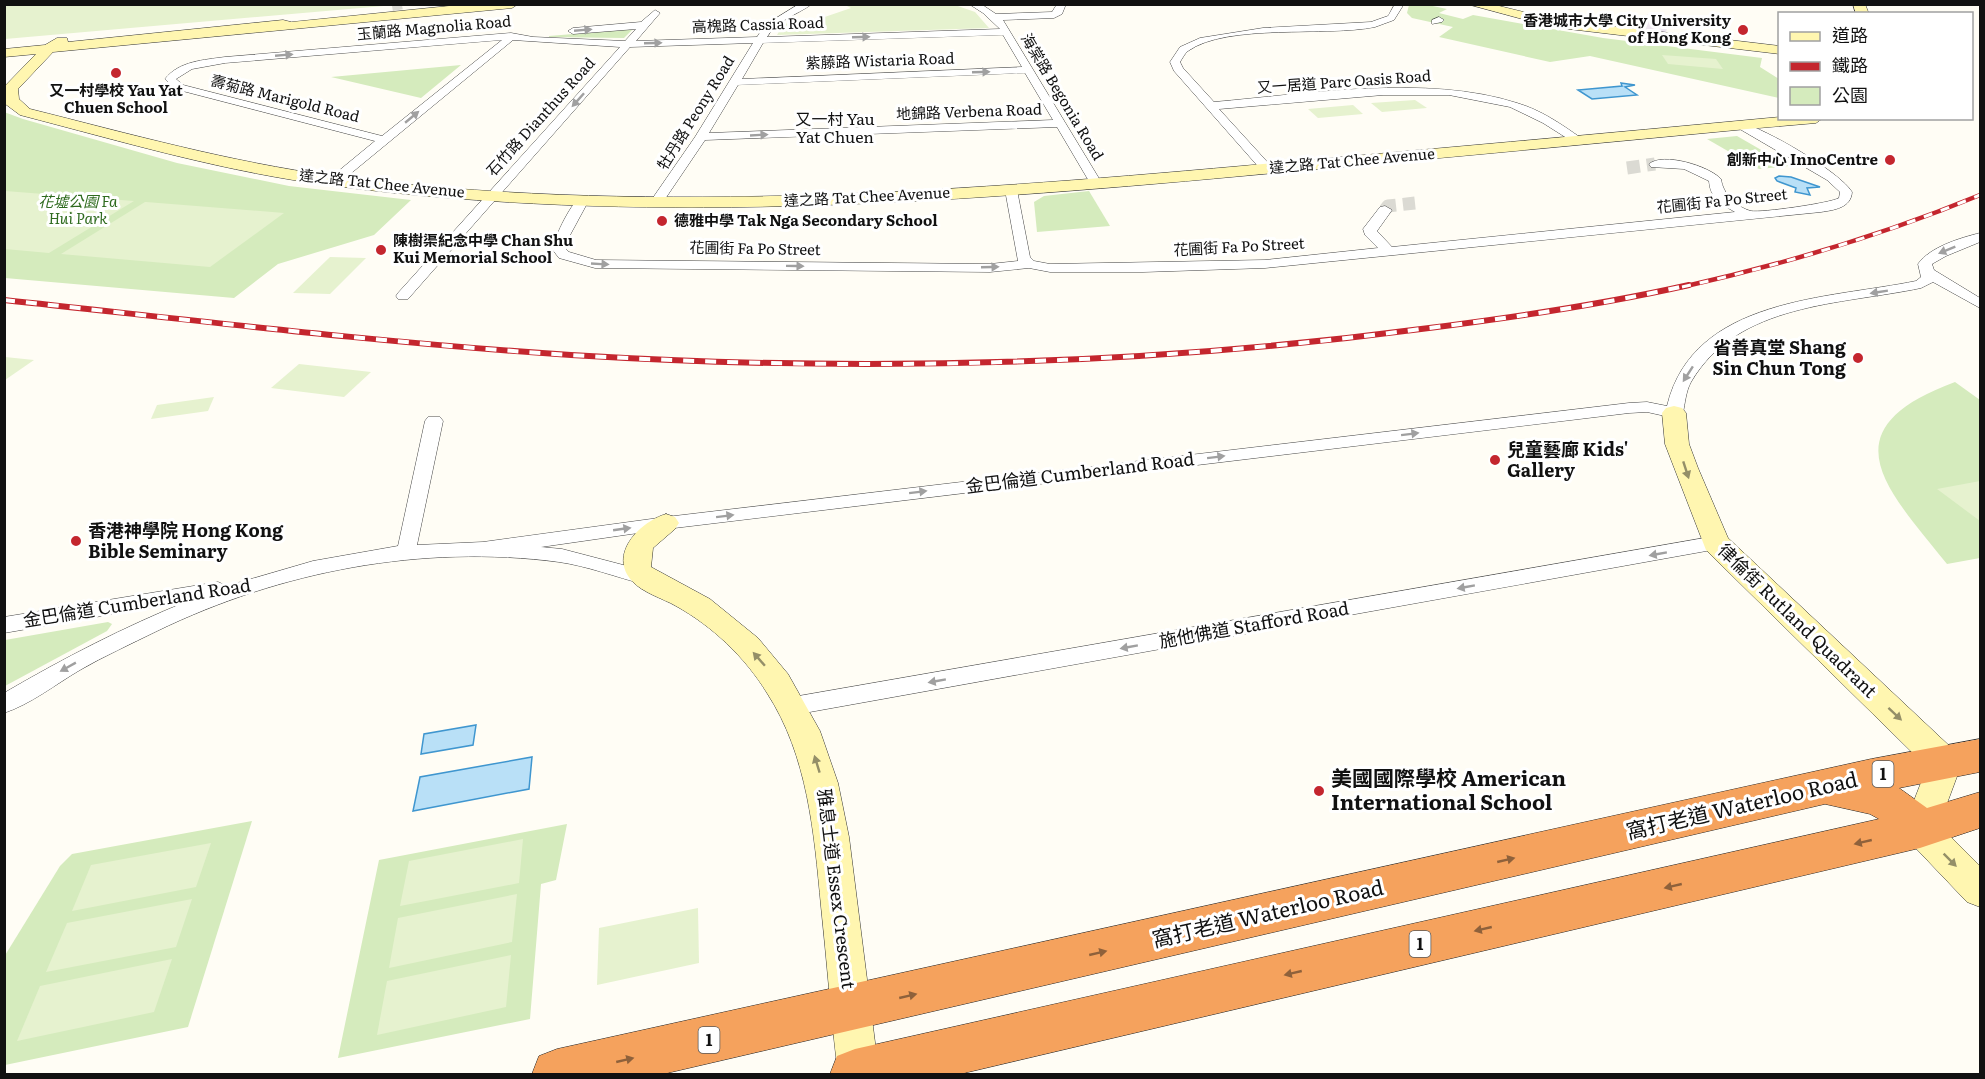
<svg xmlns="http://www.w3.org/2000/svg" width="1985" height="1079" font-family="Literata,'Noto Sans TC',serif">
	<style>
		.industrial { fill: #eee6ef }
		.green { fill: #d5ebbd }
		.pitch { fill: #e6f2cf }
		.water { fill: #b9e0f7; stroke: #3f96cf; stroke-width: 1.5 }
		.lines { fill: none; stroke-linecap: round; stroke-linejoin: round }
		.street-tunnel-far1 { stroke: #dbdad3; stroke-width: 10; stroke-dasharray: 10 5; stroke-linecap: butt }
		.street-tunnel { stroke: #dbdad3; stroke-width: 13; stroke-dasharray: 13 7; stroke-linecap: butt }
		.street-casing { stroke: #444; stroke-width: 1 }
		.secondary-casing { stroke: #333; stroke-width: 1 }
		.highway-casing { stroke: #222; stroke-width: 1 }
		.street { fill: #fff; fill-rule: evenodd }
		.secondary { fill: #fff6b0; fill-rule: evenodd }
		.highway { fill: #f5a25d; fill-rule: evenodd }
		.rail-far1-casing { stroke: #c4262e; stroke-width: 4.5 }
		.rail-casing { stroke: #c4262e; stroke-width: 6 }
		.rail-far1 { stroke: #fff; stroke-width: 3; stroke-dasharray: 9; stroke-linecap: butt }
		.rail { stroke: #fff; stroke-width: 4; stroke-dasharray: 11; stroke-linecap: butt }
		.oneway { fill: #a0a0a0 }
		.oneway2 { fill: #948f68 }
		.oneway3 { fill: #8e613b }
		.poi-dot { fill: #c4262e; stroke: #fff; stroke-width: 2 }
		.labels { text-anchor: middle; stroke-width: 6; stroke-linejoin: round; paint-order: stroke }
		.far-poi-label { font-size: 15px; font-weight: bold; fill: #111; stroke: #fff; text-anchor: end }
		.far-street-label { font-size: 15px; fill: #111; stroke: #fff }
		.far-park-label { font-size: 15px; font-style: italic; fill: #2f6b1f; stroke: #fff }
		.far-neighbourhood-label { font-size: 16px; fill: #111; stroke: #fff }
		.shield { fill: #fff; stroke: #585858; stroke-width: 1.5 }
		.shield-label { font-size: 16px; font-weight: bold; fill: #111 }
		.poi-label { font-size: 18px; font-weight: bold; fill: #111; stroke: #fff; text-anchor: start }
		.street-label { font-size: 18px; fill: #111; stroke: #fff }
		.near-poi-label { font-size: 21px; font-weight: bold; fill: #111; stroke: #fff; text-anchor: start }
		.near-street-label { font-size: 21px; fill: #111; stroke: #fff }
	</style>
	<rect width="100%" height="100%" fill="#fffdf5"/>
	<!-- industrial -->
	<path class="industrial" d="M1648 14 1669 17 1666 33 1638 29Z"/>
	<!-- green -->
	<g class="green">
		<path d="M1409 5H1428L1447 9 1439 13 1463 19 1473 15 1603 38 1762 58 1760 67 1779 79V98L1590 56 1550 62 1439 37 1453 27 1412 18 1407 13Z"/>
		<path d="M633 29 624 38 549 37V36Z"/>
		<path d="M461 65 421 98 331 77 342 76Z"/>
		<path d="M4 112 23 119 177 163 289 186 411 200 374 235 278 264 234 298 5 278Z"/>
		<path d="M1737 136 1789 166 1759 169 1707 139Z"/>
		<path d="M1089 191 1110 226 1037 232 1034 202 1044 196Z"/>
		<path d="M1955 382 1980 400V558L1947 564C1887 489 1825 430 1955 382Z"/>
		<path d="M108 622 112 624 107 631 5 686V640Z"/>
		<path d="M252 821 188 1027 5 1065 4 957 60 866 72 854Z"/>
		<path d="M567 824 556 880 541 884 530 1019 338 1058 379 860Z"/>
	</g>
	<!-- pitch -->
	<g class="pitch">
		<path d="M5 4H395V5L5 39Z"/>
		<path d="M843 4 955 5 975 12 989 28 777 35 782 27 794 18 813 21 851 8Z"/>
		<path d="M1662 55 1716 59 1723 69 1668 64Z"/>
		<path d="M1415 100 1427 108 1382 112 1371 103Z"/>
		<path d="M1353 105 1363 114 1318 118 1308 109Z"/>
		<path d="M4 191H5L134 201 49 253 5 249Z"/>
		<path d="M145 202H146L284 213 210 267 61 254Z"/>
		<path d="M330 257 366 258 330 294 293 293Z"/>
		<path d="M5 357 34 360 5 380Z"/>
		<path d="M299 364 371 372 344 397 271 388Z"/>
		<path d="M214 397 208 411 151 419 157 405Z"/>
		<path d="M1980 481V521L1937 489Z"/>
		<path d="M523 839 519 883 400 906 409 861Z"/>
		<path d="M211 843 196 887 72 911 91 865Z"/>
		<path d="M517 894 512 942 389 968 398 918Z"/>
		<path d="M192 899 176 947 46 972 67 923Z"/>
		<path d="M698 908 699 963 597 985 599 928Z"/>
		<path d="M511 955 506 1007 377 1035 387 981Z"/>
		<path d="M172 959 154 1012 17 1041 40 986Z"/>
	</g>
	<!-- water -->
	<g class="water">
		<path d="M1621 83 1635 85 1625 87 1637 95 1592 99 1578 90 1622 86Z"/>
		<path d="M1779 176 1791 177 1820 187 1807 188 1810 195 1795 192 1796 188 1777 181 1775 178Z"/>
		<path d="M476 725 473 745 421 754 424 734Z"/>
		<path d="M532 757 529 789 413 811 420 777Z"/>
	</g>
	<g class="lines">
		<!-- street-tunnel-far1 -->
		<path class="street-tunnel-far1" d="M392 6 403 4"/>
		<!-- street-tunnel -->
		<g class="street-tunnel">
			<path d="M1627 168 1655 164"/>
			<path d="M1385 210 1388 206 1415 203"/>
		</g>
		<!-- street casing -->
		<g class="street-casing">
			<g id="street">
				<path d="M799 4H812C797 15 777 20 767 37L1000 29 983 13 969 4H981L996 14 1052 12 1057 4H1066L1062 14 1054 18 1003 20 1103 185 1101 188H1093L1057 127 705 140 661 205H651L650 202 695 137 753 43 630 47 408 299H398L396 296 398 293 620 47 513 40 338 184H330L328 181 330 178 375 141 175 89 165 79C179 61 204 60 225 57L511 33 533 37 625 41 636 29 573 34 568 31 573 28 641 22 655 10 660 13 636 41 757 37 765 25ZM1003 35 1022 67 742 79 763 43ZM502 40 382 136 183 85 176 79 192 69 225 63ZM1025 73 1053 120 709 133 738 85Z"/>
				<path d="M1395 4H1404L1394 20 1375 27C1327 37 1227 23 1188 51 1185 53 1182 59 1180 62L1183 68 1214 102C1307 94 1427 74 1517 103 1541 110 1561 124 1581 138V142H1573L1543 123 1510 107 1449 95H1383L1219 109 1271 166 1273 169 1267 173 1263 172 1174 71 1170 62 1180 47 1200 38 1263 28 1371 22 1388 16Z"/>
				<path d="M1439 17 1444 20 1442 22 1432 24V20Z"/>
				<path d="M1742 123C1766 129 1840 172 1852 192 1851 208 1834 210 1821 212L1265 268 1143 272H1050L1029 268 990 272 595 268 559 258 552 249C555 237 572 199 583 196L589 200 569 237 566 249 569 252 596 260 990 264 1018 261 1005 190 1011 186 1017 190 1030 257 1034 261 1050 264 1265 260 1378 248 1365 235 1363 229 1380 207 1385 206 1392 210 1377 231 1392 247 1735 212C1721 204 1710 198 1709 181L1684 169 1651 167 1649 164C1663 152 1709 166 1721 179 1723 194 1736 207 1751 211 1761 213 1831 203 1839 198L1840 192 1827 180 1738 128 1736 126Z"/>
				<path d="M1980 233V242L1946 256 1932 264 1934 270 1980 298V308L1933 282 1921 288C1841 305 1738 302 1691 382 1686 391 1685 403 1683 413L1680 417 1674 418 1647 412 1629 413 666 529 541 547 562 549 650 572 653 577 650 582 643 584C616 577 587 566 559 562 422 544 281 571 157 631 131 644 104 656 80 670 56 684 31 704 4 713V693C64 658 124 627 188 601L4 633V617L218 582 227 586 313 561 398 546 425 421 428 417H440L443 421 417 545 483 542 666 517 1629 403 1647 402 1667 406C1693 297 1829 299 1916 281L1921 277 1918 264C1930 247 1960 238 1980 233Z"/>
				<path d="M1716 536 1723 538 1726 543 1723 548 793 715 785 712 782 706 785 700 793 697Z"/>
			</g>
		</g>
		<!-- secondary casing -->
		<g class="secondary-casing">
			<g id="secondary">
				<path d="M469 4H518L512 8 53 52 18 89 19 99 30 109C130 134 230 162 333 176 635 215 940 193 1242 166 1421 150 1600 134 1780 117L1823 118 1816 123 1747 129C1579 145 1410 161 1242 176 940 204 637 225 335 186 228 173 124 142 20 115L4 103V87L36 54 4 57V49L45 45 57 38H67L68 42 283 20 291 22Z"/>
				<path d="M1467 4H1491L1552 19 1780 46V54L1552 27Z"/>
				<path d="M1853 4H1865L1869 14H1856Z"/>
				<path d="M1674 406 1682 408 1686 413 1689 444 1698 468 1728 538 1957 753 1962 763 1939 825 1980 866V907L1967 902 1908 840 1903 829 1927 767 1706 550 1665 444 1662 413 1666 408Z"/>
				<path d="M666 514 675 517 679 523 675 529 653 548 651 567 710 599 758 638 788 674 820 731 838 783 849 837 879 1074H838C831 1018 827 962 821 906 814 833 808 756 767 693 745 657 712 626 676 606 662 598 643 593 632 581 608 555 639 522 666 514Z"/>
			</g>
		</g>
		<!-- highway casing -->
		<g class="highway-casing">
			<path id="highway" d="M1980 739V772L1899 788 1927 808 1980 792V828L1920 848 960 1074H830L837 1056 855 1049 1879 819 1870 814 1825 804 663 1074H532L539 1056 557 1049 1871 759Z"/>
		</g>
		<!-- street -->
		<use href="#street" class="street"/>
		<!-- secondary -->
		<use href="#secondary" class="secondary"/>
		<!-- highway -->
		<use href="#highway" class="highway"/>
		<!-- rail-far1 casing -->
		<g class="rail-far1-casing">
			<path id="rail-far1" d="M1682 287C1785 264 1883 235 1980 195"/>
		</g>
		<!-- rail casing -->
		<g class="rail-casing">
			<path id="rail" d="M4 300C193 320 382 343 571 355 855 372 1139 366 1421 329 1510 318 1600 305 1689 285"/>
		</g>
		<!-- rail-far1 -->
		<use href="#rail-far1" class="rail-far1"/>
		<!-- rail -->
		<use href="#rail" class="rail"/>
	</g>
	<!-- one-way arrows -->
	<defs><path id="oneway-solid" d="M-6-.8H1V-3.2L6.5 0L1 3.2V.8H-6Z" transform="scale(1.5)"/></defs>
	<g class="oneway">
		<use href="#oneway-solid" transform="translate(583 30) rotate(-5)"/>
		<use href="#oneway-solid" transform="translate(861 37) rotate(-2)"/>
		<use href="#oneway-solid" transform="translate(653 43) rotate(-2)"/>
		<use href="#oneway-solid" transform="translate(284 55) rotate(-5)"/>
		<use href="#oneway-solid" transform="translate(981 72) rotate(-2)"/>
		<use href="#oneway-solid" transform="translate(578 100) rotate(132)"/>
		<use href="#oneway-solid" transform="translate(412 117) rotate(-40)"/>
		<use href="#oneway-solid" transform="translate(759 135) rotate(-3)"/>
		<use href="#oneway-solid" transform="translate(1947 250) rotate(158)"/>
		<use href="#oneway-solid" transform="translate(600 264) rotate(3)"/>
		<use href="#oneway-solid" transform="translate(795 266) rotate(1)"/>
		<use href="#oneway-solid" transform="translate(990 267) rotate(-2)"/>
		<use href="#oneway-solid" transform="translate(1879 292) rotate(171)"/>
		<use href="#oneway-solid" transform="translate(1688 374) rotate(123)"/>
		<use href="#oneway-solid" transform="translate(1410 434) rotate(-7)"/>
		<use href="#oneway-solid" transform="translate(1216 457) rotate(-7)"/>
		<use href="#oneway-solid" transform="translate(918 492) rotate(-7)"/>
		<use href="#oneway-solid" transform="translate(725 516) rotate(-7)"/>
		<use href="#oneway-solid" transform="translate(622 529) rotate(-8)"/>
		<use href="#oneway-solid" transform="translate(1658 554) rotate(170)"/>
		<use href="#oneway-solid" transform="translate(1466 587) rotate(170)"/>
		<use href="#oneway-solid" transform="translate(1129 647) rotate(170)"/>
		<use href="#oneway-solid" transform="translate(68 667) rotate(151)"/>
		<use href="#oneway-solid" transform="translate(937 681) rotate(170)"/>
	</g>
	<g class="oneway2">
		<use href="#oneway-solid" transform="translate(1686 470) rotate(72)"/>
		<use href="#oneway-solid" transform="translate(759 659) rotate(-131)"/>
		<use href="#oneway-solid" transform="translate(1895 714) rotate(43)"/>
		<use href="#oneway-solid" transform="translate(817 764) rotate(-107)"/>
		<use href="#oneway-solid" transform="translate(1950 860) rotate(45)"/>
	</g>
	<g class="oneway3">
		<use href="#oneway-solid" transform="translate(1863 842) rotate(167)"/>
		<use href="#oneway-solid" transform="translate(1506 860) rotate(-13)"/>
		<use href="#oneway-solid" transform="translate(1673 886) rotate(167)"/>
		<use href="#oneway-solid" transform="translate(1483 929) rotate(167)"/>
		<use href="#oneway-solid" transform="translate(1098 953) rotate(-13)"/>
		<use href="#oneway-solid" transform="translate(1293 973) rotate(167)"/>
		<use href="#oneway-solid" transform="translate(908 996) rotate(-13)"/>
		<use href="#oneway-solid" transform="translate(625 1060) rotate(-13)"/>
	</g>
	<!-- markers -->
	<g class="poi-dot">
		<circle cx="1743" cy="30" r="6"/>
		<circle cx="116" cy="73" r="6"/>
		<circle cx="1890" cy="160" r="6"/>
		<circle cx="662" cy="221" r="6"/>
		<circle cx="381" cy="250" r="6"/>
		<circle cx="1858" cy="358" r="6"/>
		<circle cx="1495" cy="460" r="6"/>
		<circle cx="76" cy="541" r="6"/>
		<circle cx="1319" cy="791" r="6"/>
	</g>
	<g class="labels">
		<!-- far-poi labels -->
		<g class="far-poi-label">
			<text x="1731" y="26">香港城市大學 City University<tspan x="1731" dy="17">of Hong Kong</tspan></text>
			<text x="116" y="96" text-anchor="middle">又一村學校 Yau Yat<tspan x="116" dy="17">Chuen School</tspan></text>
			<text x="1878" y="165">創新中心 InnoCentre</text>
			<text x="674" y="226" text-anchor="start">德雅中學 Tak Nga Secondary School</text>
			<text x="393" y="246" text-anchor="start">陳樹渠紀念中學 Chan Shu<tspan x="393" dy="17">Kui Memorial School</tspan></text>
		</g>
		<!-- far-street labels -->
		<g class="far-street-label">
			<text transform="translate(758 25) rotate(-2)" y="5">高槐路 Cassia Road</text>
			<text transform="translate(434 28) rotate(-5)" y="5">玉蘭路 Magnolia Road</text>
			<text transform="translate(880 61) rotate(-2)" y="5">紫藤路 Wistaria Road</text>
			<text transform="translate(1344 82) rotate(-4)" y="5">又一居道 Parc Oasis Road</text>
			<text transform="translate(1062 97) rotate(59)" y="5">海棠路 Begonia Road</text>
			<text transform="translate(285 99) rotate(14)" y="5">壽菊路 Marigold Road</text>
			<text transform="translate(969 112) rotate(-2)" y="5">地錦路 Verbena Road</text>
			<text transform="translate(696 113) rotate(-58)" y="5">牡丹路 Peony Road</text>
			<text transform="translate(541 117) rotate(-48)" y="5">石竹路 Dianthus Road</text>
			<text transform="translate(1352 161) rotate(-5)" y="5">達之路 Tat Chee Avenue</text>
			<text transform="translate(382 184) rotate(6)" y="5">達之路 Tat Chee Avenue</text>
			<text transform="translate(867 197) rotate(-3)" y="5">達之路 Tat Chee Avenue</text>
			<text transform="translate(1722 201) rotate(-6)" y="5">花圃街 Fa Po Street</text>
			<text transform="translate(1239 247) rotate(-3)" y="5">花圃街 Fa Po Street</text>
			<text transform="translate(755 249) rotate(1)" y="5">花圃街 Fa Po Street</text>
		</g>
		<!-- far-park labels -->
		<g class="far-park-label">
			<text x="78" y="207">花墟公園 Fa<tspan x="78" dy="17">Hui Park</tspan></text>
		</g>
		<!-- far-neighbourhood labels -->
		<g class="far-neighbourhood-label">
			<text x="835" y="125">又一村 Yau<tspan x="835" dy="18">Yat Chuen</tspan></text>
		</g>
		<!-- shield labels -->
		<g class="shield">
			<rect x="1872.5" y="761" width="21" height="26" rx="4.5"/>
			<rect x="1409.5" y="931" width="21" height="26" rx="4.5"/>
			<rect x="698.5" y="1027" width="21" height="26" rx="4.5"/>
		</g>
		<g class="shield-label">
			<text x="1883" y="780">1</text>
			<text x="1420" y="950">1</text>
			<text x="709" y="1046">1</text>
		</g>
		<!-- poi labels -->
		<g class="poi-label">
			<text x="1846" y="354" text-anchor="end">省善真堂 Shang<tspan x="1846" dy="21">Sin Chun Tong</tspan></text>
			<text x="1507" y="456">兒童藝廊 Kids'<tspan x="1507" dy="21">Gallery</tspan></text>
			<text x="88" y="537">香港神學院 Hong Kong<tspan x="88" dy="21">Bible Seminary</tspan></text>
		</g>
		<!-- street labels -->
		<g class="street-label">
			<text transform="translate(1080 473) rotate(-7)" y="6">金巴倫道 Cumberland Road</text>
			<text transform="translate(137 603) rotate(-9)" y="6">金巴倫道 Cumberland Road</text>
			<text transform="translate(1797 621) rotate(44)" y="6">律倫街 Rutland Quadrant</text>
			<text transform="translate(1254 625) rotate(-10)" y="6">施他佛道 Stafford Road</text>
			<text transform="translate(836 889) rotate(83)" y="6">雅息士道 Essex Crescent</text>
		</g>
		<!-- near-poi labels -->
		<g class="near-poi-label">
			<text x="1331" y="786">美國國際學校 American<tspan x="1331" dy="24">International School</tspan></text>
		</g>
		<!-- near-street labels -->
		<g class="near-street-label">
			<text transform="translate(1742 806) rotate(-13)" y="7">窩打老道 Waterloo Road</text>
			<text transform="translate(1268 914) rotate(-13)" y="7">窩打老道 Waterloo Road</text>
		</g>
	</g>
	<!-- border -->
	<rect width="1985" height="1079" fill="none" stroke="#111111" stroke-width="12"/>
	<!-- legend -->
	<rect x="1778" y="12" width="195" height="108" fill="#ffffff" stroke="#a0a0a0" stroke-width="1.5"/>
	<rect x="1790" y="32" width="30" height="9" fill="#fff6b0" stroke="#a0a0a0" stroke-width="1.5"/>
	<text x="1832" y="42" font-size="18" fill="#111111">道路</text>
	<rect x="1790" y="62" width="30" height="9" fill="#c4262e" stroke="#a0a0a0" stroke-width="1.5"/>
	<text x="1832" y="72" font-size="18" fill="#111111">鐵路</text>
	<rect x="1790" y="87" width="30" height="18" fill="#d5ebbd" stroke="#a0a0a0" stroke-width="1.5"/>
	<text x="1832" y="102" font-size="18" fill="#111111">公園</text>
</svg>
